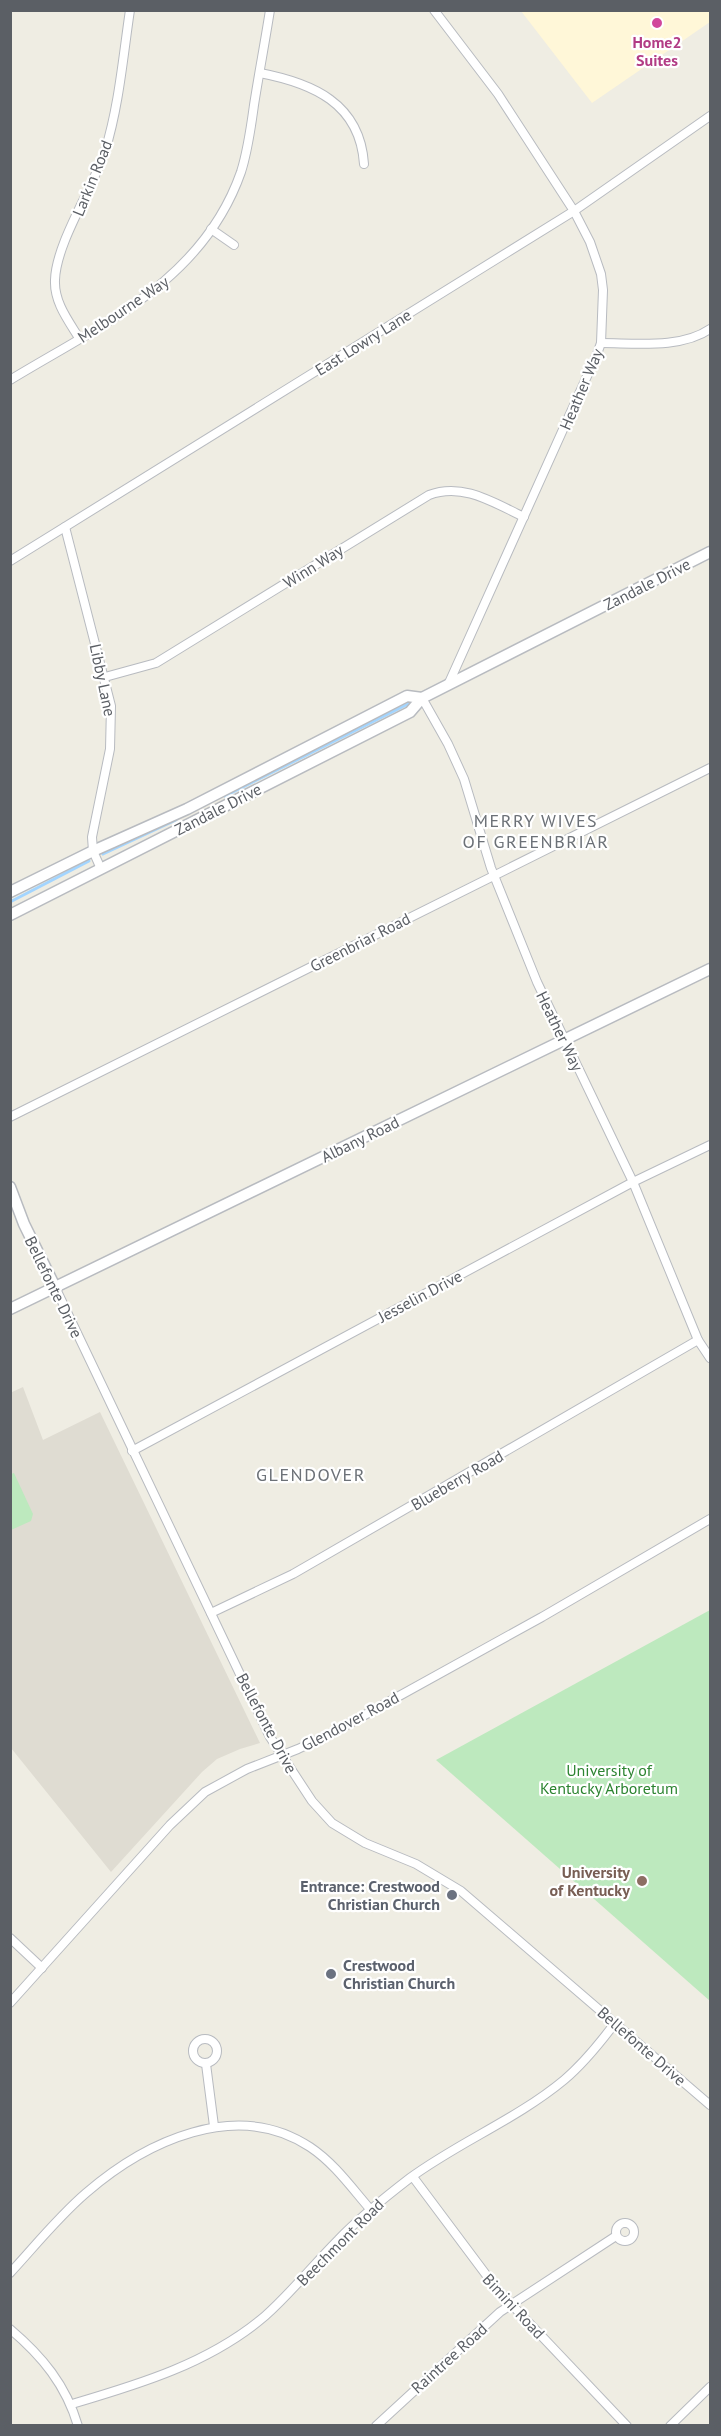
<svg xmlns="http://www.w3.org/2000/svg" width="721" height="2436" font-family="'PT Sans',sans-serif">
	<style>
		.commercial { fill: #fff7d8 }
		.education { fill: #dfdcd2 }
		.green { fill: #bde9be }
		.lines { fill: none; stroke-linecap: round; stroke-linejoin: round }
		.stream { stroke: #a3d5ff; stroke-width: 3 }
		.minor-casing { stroke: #b8bbc0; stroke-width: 10 }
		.tertiary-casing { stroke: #b8bbc0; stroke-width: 13 }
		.minor { stroke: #fff; stroke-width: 8 }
		.tertiary { stroke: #fff; stroke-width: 10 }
		.hotel-dot { fill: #d1479c; stroke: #fff; stroke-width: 2 }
		.education-dot { fill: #8d6e63; stroke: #fff; stroke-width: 2 }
		.worship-dot { fill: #6b7280; stroke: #fff; stroke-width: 2 }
		.labels { text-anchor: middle; stroke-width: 4.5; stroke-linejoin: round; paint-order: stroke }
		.hotel-label { font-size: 16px; font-weight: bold; fill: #b23c85; stroke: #fff }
		.street-label { font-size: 16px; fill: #5b5f65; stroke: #fff }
		.park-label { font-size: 16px; fill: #2c8431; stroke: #fff }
		.education-label { font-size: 16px; font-weight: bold; fill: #785e54; stroke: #fff; text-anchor: end }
		.worship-label { font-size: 16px; font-weight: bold; fill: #5b616d; stroke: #fff; text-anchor: end }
		.neighbourhood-label { font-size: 18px; letter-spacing: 1.5px; fill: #6c7177; stroke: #fff }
	</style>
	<rect width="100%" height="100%" fill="#efede3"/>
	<!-- commercial -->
	<path class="commercial" d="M521 11H710V22L592 103Z"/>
	<!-- education -->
	<path class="education" d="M23 1387 43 1440 100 1412 260 1743 240 1749 217 1759 202 1772 111 1872 11 1748 10 1393Z"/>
	<!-- green -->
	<g class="green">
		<path d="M14 1473 33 1514 31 1521 11 1530V1474Z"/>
		<path d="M710 1610V2001L436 1760Z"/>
	</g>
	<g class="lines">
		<!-- stream -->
		<g class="stream">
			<path d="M225 796 408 704"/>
			<path d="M103 854 176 820"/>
			<path d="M10 902 89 861"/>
		</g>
		<!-- minor casing -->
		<g class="minor-casing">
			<g id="minor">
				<path d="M434 10 498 94 574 211 590 242 601 274 603 290 601 343 597 354 448 685"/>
				<path d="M260 73C312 83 360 103 364 164"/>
				<path d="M211 229 234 245"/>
				<path d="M79 338C68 320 54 302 55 280 56 243 93 188 105 151 119 106 123 57 130 10"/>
				<path d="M601 343C635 343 681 349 710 329"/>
				<path d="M10 380C102 324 203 281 241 172 248 150 251 127 254 105 259 73 265 42 270 10"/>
				<path d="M65 527 111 706 110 749 92 837 93 851 101 869"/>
				<path d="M10 561 574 211 710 116"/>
				<path d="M105 677 156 663 429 495C463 482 494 503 524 517"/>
				<path d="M422 698 448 744 464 779 491 868 537 982 633 1182 698 1340 710 1358"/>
				<path d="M10 1117 710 768"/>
				<path d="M55 1287 270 1737 312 1801 332 1823 365 1843 416 1864 461 1891 710 2105"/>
				<path d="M132 1451 633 1182 710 1145"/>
				<path d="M211 1613 293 1574 698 1340"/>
				<path d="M10 1938 42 1968"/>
				<path d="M10 2003 170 1825 205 1792 247 1769 298 1749 334 1732 542 1617 710 1519"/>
				<circle cx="205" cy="2051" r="12"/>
				<path d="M206 2064 214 2126"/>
				<path d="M413 2177 496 2288 627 2426"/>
				<circle cx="625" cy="2232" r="9"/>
				<path d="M10 2273C35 2246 58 2217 86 2193 145 2142 236 2098 310 2147 334 2163 351 2187 370 2209"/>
				<path d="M10 2329C42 2356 66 2385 78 2426"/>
				<path d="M72 2404C140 2384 210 2363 265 2316 291 2293 313 2265 338 2240 360 2217 384 2198 410 2178 459 2142 517 2119 564 2080 583 2064 600 2043 615 2023"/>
				<path d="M376 2426 500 2312 616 2236"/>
				<path d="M670 2426 710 2387"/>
			</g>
		</g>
		<!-- tertiary casing -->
		<g class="tertiary-casing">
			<g id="tertiary">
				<path d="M10 892 93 851 187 809 407 696 422 698"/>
				<path d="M10 915 410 712 422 698 710 552"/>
				<path d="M10 1187 24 1224 55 1287"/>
				<path d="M10 1309 710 969"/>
			</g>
		</g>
		<!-- minor -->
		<use href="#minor" class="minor"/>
		<!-- tertiary -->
		<use href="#tertiary" class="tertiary"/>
	</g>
	<!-- markers -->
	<circle class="hotel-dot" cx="657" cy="23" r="6"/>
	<circle class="education-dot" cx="642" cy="1881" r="6"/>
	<g class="worship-dot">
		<circle cx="452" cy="1895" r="6"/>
		<circle cx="331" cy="1974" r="6"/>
	</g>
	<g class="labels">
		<!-- hotel labels -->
		<g class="hotel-label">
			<text x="657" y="48">Home2<tspan x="657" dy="18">Suites</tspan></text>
		</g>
		<!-- street labels -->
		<g class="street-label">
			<text transform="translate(92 178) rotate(-68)" y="6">Larkin Road</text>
			<text transform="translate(123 309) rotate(-34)" y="6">Melbourne Way</text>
			<text transform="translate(363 342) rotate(-32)" y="6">East Lowry Lane</text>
			<text transform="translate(581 389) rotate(-67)" y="6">Heather Way</text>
			<text transform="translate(313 566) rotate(-32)" y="6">Winn Way</text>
			<text transform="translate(647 584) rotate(-27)" y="6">Zandale Drive</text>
			<text transform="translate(103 680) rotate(78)" y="6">Libby Lane</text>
			<text transform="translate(218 809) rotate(-27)" y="6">Zandale Drive</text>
			<text transform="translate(360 942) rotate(-27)" y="6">Greenbriar Road</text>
			<text transform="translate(560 1031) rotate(64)" y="6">Heather Way</text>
			<text transform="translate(360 1139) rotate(-26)" y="6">Albany Road</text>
			<text transform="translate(54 1287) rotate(64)" y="6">Bellefonte Drive</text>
			<text transform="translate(420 1296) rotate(-28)" y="6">Jesselin Drive</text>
			<text transform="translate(457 1480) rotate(-30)" y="6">Blueberry Road</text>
			<text transform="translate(350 1721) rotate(-28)" y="6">Glendover Road</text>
			<text transform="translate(267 1723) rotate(62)" y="6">Bellefonte Drive</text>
			<text transform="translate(642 2046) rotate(41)" y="6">Bellefonte Drive</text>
			<text transform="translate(340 2242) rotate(-45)" y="6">Beechmont Road</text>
			<text transform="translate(514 2306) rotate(47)" y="6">Bimini Road</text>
			<text transform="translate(449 2358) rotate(-42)" y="6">Raintree Road</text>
		</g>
		<!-- park labels -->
		<g class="park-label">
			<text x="609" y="1776">University of<tspan x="609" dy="18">Kentucky Arboretum</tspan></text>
		</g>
		<!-- education labels -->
		<g class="education-label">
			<text x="630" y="1878">University<tspan x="630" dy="18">of Kentucky</tspan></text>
		</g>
		<!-- worship labels -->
		<g class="worship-label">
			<text x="440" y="1892">Entrance: Crestwood<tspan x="440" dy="18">Christian Church</tspan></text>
			<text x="343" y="1971" text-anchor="start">Crestwood<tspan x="343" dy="18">Christian Church</tspan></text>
		</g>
		<!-- neighbourhood labels -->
		<g class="neighbourhood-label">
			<text x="536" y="827">MERRY WIVES<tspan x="536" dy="21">OF GREENBRIAR</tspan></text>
			<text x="311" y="1481">GLENDOVER</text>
		</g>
	</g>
	<!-- border -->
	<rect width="721" height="2436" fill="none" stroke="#5b5f65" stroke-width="24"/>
</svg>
